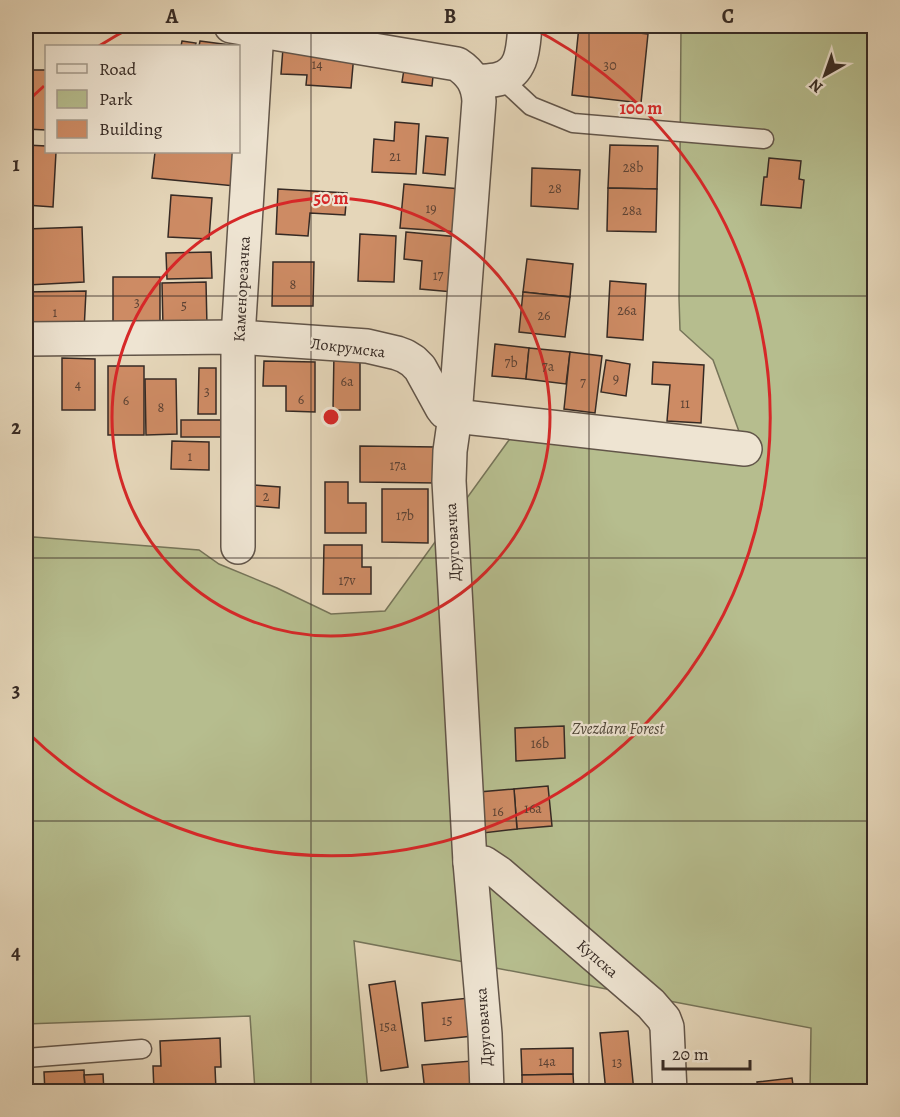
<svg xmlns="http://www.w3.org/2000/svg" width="900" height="1117" font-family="Alegreya,serif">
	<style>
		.green { fill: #b6bd8e; stroke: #767459; stroke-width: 1.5 }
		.building { fill: #cd8b64; stroke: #362a24; stroke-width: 1.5 }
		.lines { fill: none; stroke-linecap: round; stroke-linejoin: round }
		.lane-casing { stroke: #625549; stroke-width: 21 }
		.street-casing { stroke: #625549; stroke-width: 36 }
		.lane { stroke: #eee4d2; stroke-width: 18 }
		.street { stroke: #eee4d2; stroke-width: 33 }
		.grid { fill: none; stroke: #362a24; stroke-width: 1.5; stroke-opacity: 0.55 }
		.ring { fill: none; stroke: #d62828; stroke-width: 3 }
		.labels { text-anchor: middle; stroke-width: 4.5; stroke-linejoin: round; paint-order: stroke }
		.number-label { font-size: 14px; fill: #5c4234 }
		.street-label { font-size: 16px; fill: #362a24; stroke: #eee4d2 }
		.park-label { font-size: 16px; font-style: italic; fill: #504739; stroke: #eee4d2 }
		.centre { fill: #d62828; stroke: #eee4d2; stroke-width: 3 }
		.ring-label { font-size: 18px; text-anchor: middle; font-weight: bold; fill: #d62828; stroke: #eee4d2; stroke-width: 4.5; stroke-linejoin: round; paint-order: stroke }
		.neatline { fill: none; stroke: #362a24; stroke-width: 2 }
		.grid-label { font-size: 20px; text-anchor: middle; font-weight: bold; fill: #362a24 }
	</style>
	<rect width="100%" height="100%" fill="#e5d6b9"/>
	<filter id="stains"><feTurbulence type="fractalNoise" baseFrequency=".00333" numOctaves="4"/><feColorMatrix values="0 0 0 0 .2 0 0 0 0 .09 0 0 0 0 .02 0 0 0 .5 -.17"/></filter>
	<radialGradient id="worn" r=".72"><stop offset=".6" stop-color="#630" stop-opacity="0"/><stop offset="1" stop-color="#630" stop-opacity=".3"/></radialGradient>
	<!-- green -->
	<path class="green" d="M681 26H874V1091H810L811 1028 354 941 368 1091H255L250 1016 26 1024V541L34 537 199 550 219 564 277 588 331 614 385 611 517 429 745 448 713 360 680 330 679 298Z"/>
	<!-- building -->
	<g class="building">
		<path d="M579 26 648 34 641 103 572 95Z"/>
		<path d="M182 41 196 43 195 46H181Z"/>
		<path d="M200 41 238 46H199Z"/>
		<path d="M283 48 354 54 351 88 306 85 307 75 281 74Z"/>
		<path d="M405 63 434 67 432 86 402 82Z"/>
		<path d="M26 70H46V130L26 129Z"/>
		<path d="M395 122 419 124 416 174 372 172 374 139 394 141Z"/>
		<path d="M426 136 448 138 445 175 423 173Z"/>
		<path d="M26 145 46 146V152H56L53 207 26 205Z"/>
		<path d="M610 145 658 146 657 189 608 188Z"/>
		<path d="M155 152H238L235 186 152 178Z"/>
		<path d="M769 158 801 161 799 179 804 180 801 208 761 205 764 177H767Z"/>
		<path d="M532 168 580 170 578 209 531 206Z"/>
		<path d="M404 184 461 189 458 232 400 228Z"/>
		<path d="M608 188 657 189 656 232 607 231Z"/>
		<path d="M278 189 347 193 345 215 310 213 308 236 276 234Z"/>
		<path d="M171 195 212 198 209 239 168 237Z"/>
		<path d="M82 227 84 282 28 285 26 229Z"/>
		<path d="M406 232 459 237 453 292 420 289 422 261 404 259Z"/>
		<path d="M360 234 396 236 394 282 358 281Z"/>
		<path d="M211 252 212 278 167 279 166 253Z"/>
		<path d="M527 259 573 264 570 297 523 292Z"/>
		<path d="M273 262H314L313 306H272Z"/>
		<path d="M113 277H160V327L113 328Z"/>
		<path d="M610 281 646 284 643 340 607 337Z"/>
		<path d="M206 282 207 327 163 328 162 283Z"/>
		<path d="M86 291 84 331 26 332V292Z"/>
		<path d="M523 292 570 297 565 337 519 332Z"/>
		<path d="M495 344 529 348 526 379 492 376Z"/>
		<path d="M529 348 570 352 566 384 526 379Z"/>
		<path d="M334 352H360V410H333Z"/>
		<path d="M570 352 602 356 595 413 564 409Z"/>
		<path d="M62 358 95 359V410H62Z"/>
		<path d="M606 360 630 364 626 396 601 392Z"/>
		<path d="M264 361 315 362V412L286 411V386H263Z"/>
		<path d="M653 362 704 365 701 423 667 421 670 385 652 384Z"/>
		<rect x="108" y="366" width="36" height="69"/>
		<path d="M199 368H216V414H198Z"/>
		<path d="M145 379H176L177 434 146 435Z"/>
		<rect x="181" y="420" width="42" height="17"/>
		<path d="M172 441 209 442V470L171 469Z"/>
		<path d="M360 446 437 447V483L360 482Z"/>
		<path d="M325 482H348V503H366V533H325Z"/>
		<path d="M254 485 280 487 279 508 253 506Z"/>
		<path d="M382 489H428V543L382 542Z"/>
		<path d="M324 545H362V567H371V594H323Z"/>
		<path d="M564 726 565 758 516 761 515 728Z"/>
		<path d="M548 786 552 826 517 829 514 789Z"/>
		<path d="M514 789 517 829 483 833 479 792Z"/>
		<path d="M395 981 408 1067 381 1071 369 985Z"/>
		<path d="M469 998 473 1036 425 1041 422 1003Z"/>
		<path d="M628 1031 634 1092H606L600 1033Z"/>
		<path d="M220 1038 221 1067H215L216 1090 154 1092 153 1066H161L160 1041Z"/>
		<path d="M573 1048V1074L522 1075 521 1049Z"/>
		<path d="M472 1061 474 1088 425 1092 422 1065Z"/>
		<path d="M84 1070 85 1092H45L44 1072Z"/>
		<path d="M103 1074 104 1092H86L84 1075Z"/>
		<path d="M573 1074 574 1092H522V1075Z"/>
		<path d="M792 1078 794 1092H758L757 1082Z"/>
		<path d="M132 1085V1092H104L103 1086Z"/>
	</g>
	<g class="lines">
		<!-- lane casing -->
		<g class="lane-casing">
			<g id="lane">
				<path d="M501 78 531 106 573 123 764 139"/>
				<path d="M26 1058 142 1049"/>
			</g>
		</g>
		<!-- street casing -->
		<g class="street-casing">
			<g id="street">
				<path d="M231 26 457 64C471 73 478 84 479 101L455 416 450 451 449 481 470 862 485 1034 487 1092"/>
				<path d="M475 82C483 81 492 81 499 79 524 72 523 46 525 26"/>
				<path d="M26 339 238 337 367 346 397 353 405 356 413 361 420 368 442 408 445 412 455 416 745 449"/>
				<path d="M238 547V337L257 31"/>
				<path d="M470 862 484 863 499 873 651 1004 664 1019 667 1027 670 1092"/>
			</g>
		</g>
		<!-- lane -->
		<use href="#lane" class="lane"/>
		<!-- street -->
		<use href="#street" class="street"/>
	</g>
	<!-- grid -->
	<path class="grid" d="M311 26V1092M589 26V1092M26 296H874M26 558H874M26 821H874"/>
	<!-- distance rings -->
	<g class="ring">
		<circle cx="331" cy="417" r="219"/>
		<path d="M27 102A438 438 0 0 1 44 86M99 46A438 438 0 0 1 132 27M530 27A438 438 0 1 1 27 732"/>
	</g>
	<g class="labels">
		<!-- number labels -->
		<g class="number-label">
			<text x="317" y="69">14</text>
			<text x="610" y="70">30</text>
			<text x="395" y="161">21</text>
			<text x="633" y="172">28b</text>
			<text x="555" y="193">28</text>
			<text x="431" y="213">19</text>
			<text x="632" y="215">28a</text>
			<text x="438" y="280">17</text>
			<text x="293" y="289">8</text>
			<text x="137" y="307">3</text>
			<text x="184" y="310">5</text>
			<text x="627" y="315">26a</text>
			<text x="55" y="317">1</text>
			<text x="544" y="320">26</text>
			<text x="511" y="367">7b</text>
			<text x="548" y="371">7a</text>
			<text x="616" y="383">9</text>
			<text x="347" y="386">6a</text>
			<text x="583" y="387">7</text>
			<text x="78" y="389">4</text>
			<text x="207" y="396">3</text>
			<text x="301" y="404">6</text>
			<text x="126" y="405">6</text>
			<text x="685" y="408">11</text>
			<text x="161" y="412">8</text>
			<text x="190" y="461">1</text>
			<text x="398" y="470">17a</text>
			<text x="266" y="501">2</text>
			<text x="405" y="520">17b</text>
			<text x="347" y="585">17v</text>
			<text x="540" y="748">16b</text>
			<text x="533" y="813">16a</text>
			<text x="498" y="816">16</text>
			<text x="447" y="1025">15</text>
			<text x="388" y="1031">15a</text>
			<text x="547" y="1066">14a</text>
			<text x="617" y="1067">13</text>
		</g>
		<!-- street labels -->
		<g class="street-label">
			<text transform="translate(241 289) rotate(-87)" y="6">Каменорезачка</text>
			<text transform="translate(348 347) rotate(7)" y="6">Локрумска</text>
			<text transform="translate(452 542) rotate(-93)" y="6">Друговачка</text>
			<text transform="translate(598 958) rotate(41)" y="6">Купска</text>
			<text transform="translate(483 1027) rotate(-94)" y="6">Друговачка</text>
		</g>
		<!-- park labels -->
		<g class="park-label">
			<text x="618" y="734">Zvezdara Forest</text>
		</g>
	</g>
	<circle cx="331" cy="417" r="9" class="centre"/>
	<g class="ring-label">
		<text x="641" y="114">100 m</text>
		<text x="331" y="204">50 m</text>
	</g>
	<!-- margin -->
	<rect width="900" height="1117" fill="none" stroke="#e5d6b9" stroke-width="66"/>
	<!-- legend -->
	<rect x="45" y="45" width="195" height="108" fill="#eee4d2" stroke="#a49a8c" stroke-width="1.5"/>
	<rect x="57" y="64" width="30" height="9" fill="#eee4d2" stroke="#a49a8c" stroke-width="1.5"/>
	<text x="99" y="75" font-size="18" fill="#362a24">Road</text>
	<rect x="57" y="90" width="30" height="18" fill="#b6bd8e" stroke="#a49a8c" stroke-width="1.5"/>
	<text x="99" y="105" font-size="18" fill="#362a24">Park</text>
	<rect x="57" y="120" width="30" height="18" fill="#cd8b64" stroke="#a49a8c" stroke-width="1.5"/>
	<text x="99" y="135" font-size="18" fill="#362a24">Building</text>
	<!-- north arrow -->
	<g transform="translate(825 75) rotate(220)" stroke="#eee4d2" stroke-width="4.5" paint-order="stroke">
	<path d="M0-4.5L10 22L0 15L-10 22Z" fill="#362a24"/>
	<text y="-9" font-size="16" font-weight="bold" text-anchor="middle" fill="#362a24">N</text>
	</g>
	<!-- scale -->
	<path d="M663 1060v9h87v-9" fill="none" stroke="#362a24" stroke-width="3"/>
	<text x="672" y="1060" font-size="18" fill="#362a24" stroke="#eee4d2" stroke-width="4.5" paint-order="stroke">20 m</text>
	<rect x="33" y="33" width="834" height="1051" class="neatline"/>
	<g class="grid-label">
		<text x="172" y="23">A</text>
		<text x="450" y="23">B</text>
		<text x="728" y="23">C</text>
		<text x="16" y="171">1</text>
		<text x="16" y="434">2</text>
		<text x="16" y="697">3</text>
		<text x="16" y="959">4</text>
	</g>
	<rect width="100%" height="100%" filter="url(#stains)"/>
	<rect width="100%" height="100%" fill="url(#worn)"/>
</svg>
